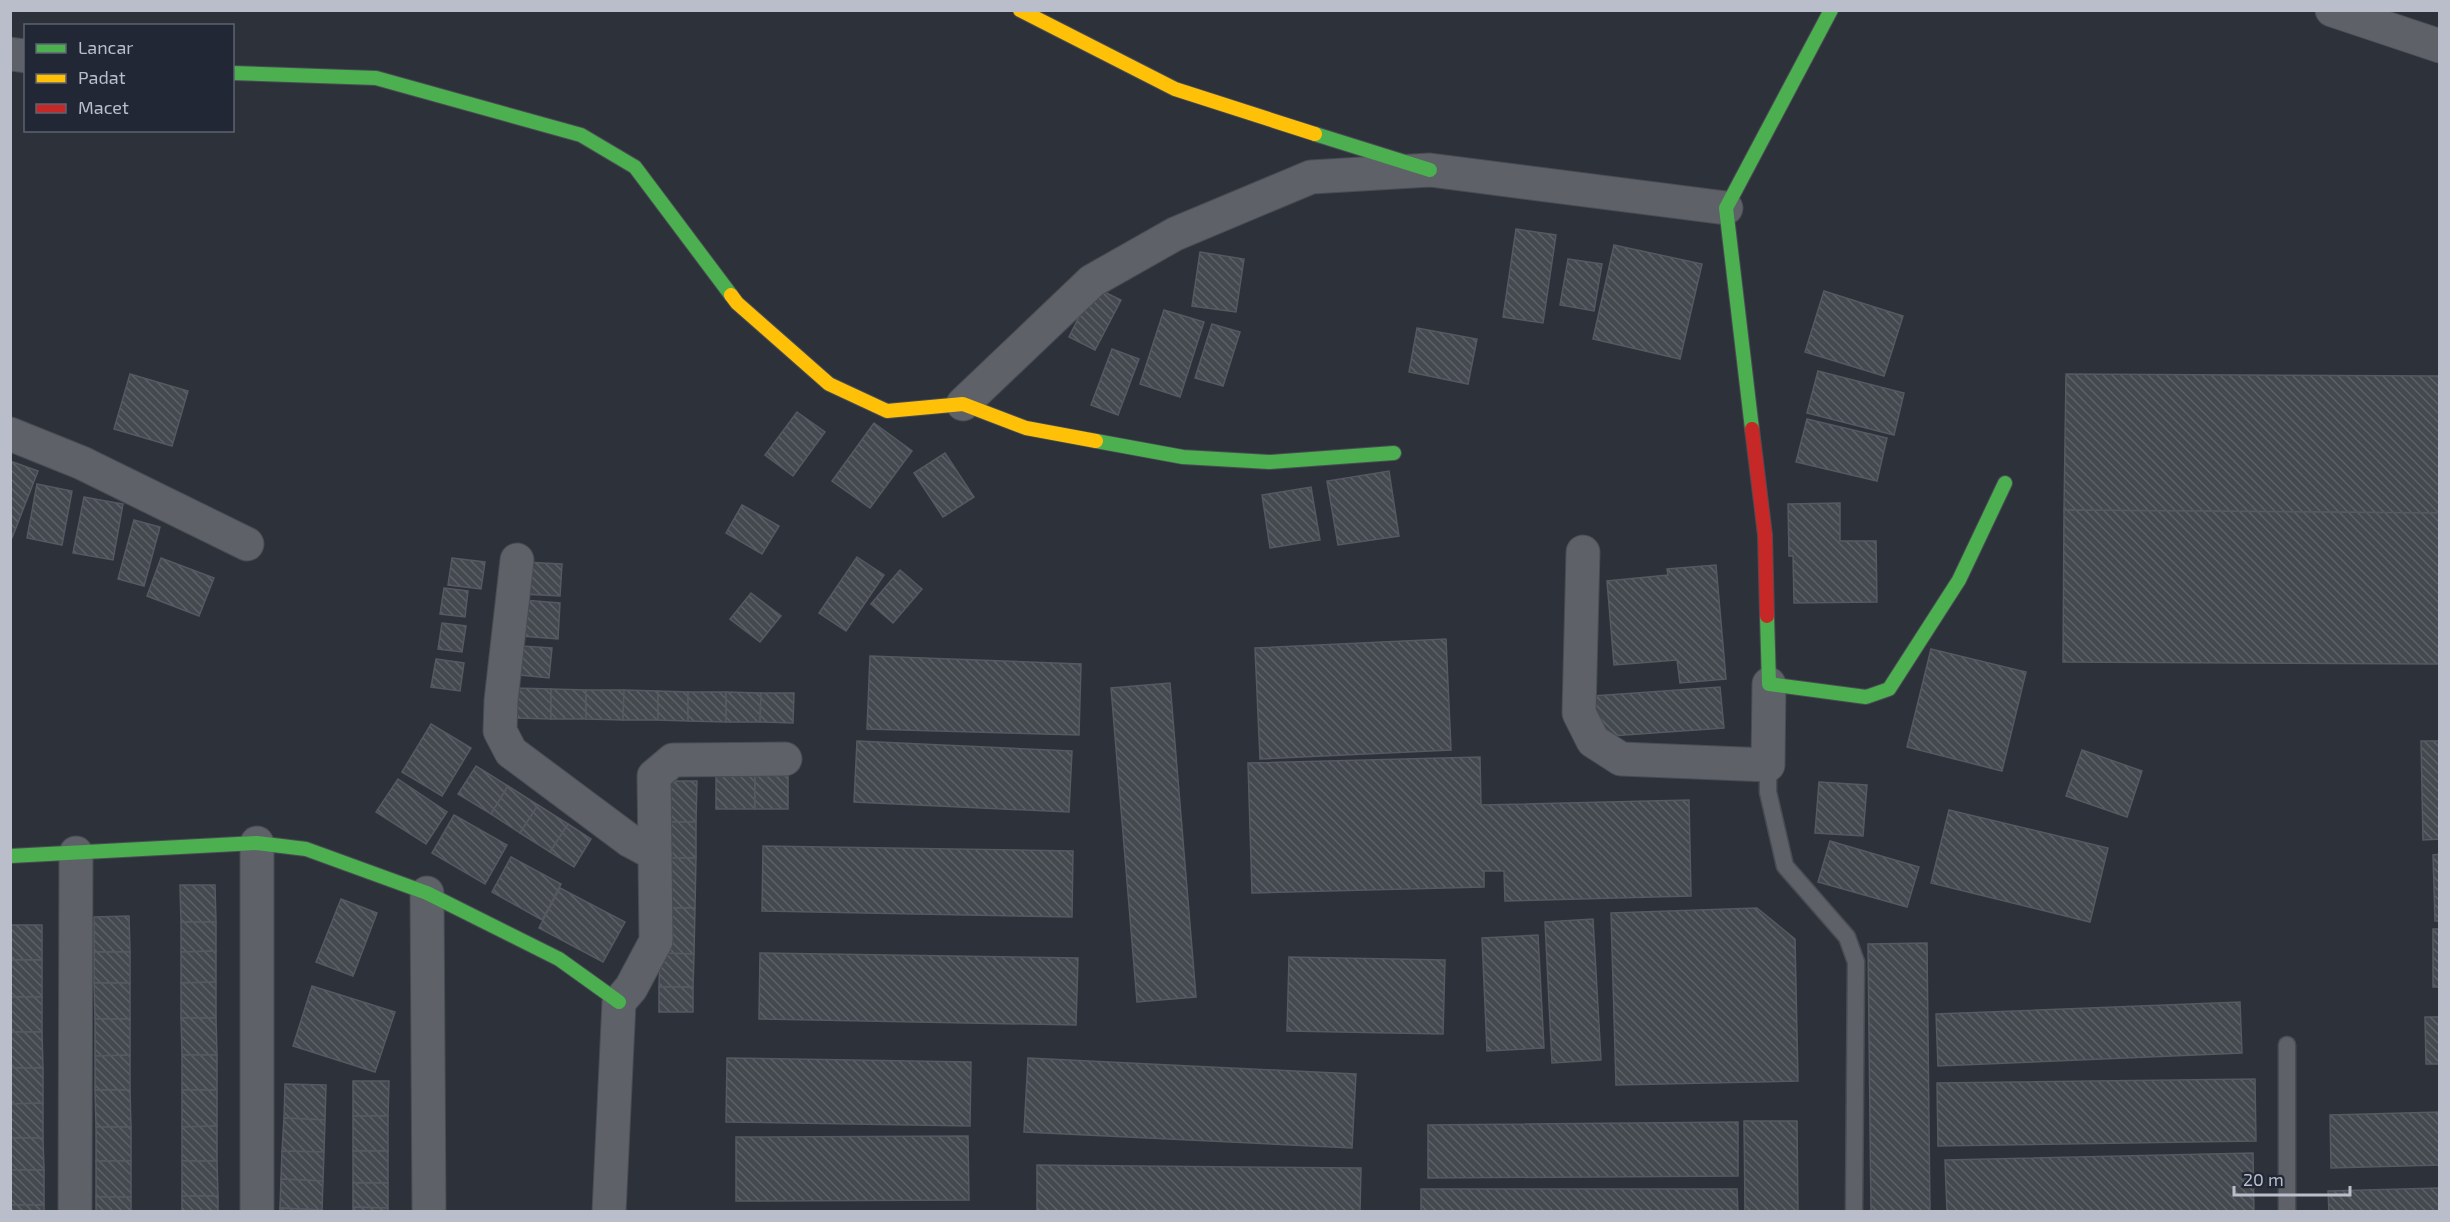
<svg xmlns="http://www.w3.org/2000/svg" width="2450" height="1222" font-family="'Exo 2',sans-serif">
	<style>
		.building { fill: url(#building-back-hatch); stroke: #565961; stroke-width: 1.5 }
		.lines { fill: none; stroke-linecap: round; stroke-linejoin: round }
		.lane-casing { stroke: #494c53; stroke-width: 19 }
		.street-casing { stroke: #494c53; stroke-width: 35 }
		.fast-casing { stroke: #494c53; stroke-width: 16 }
		.slow-casing { stroke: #494c53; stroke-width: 16 }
		.jam-casing { stroke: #494c53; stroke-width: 16 }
		.lane { stroke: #5e6168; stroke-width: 16 }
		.street { stroke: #5e6168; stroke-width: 33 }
		.fast { stroke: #4caf50; stroke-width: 14 }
		.slow { stroke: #ffc107; stroke-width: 14 }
		.jam { stroke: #c62828; stroke-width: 14 }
	</style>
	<defs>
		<pattern id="building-back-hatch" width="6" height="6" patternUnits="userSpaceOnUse" patternTransform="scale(1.5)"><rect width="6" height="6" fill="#44484f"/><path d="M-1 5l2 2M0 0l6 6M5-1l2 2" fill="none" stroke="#5d6167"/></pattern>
	</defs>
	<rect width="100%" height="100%" fill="#2d313a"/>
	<!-- building -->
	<g class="building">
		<path d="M1516 229 1556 235 1543 323 1503 317Z"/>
		<path d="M1614 245 1702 264 1680 359 1593 339Z"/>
		<path d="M1200 252 1244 259 1236 312 1192 306Z"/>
		<path d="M1568 259 1602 264 1594 311 1560 305Z"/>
		<path d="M1094 287 1121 300 1095 350 1069 337Z"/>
		<path d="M1824 291 1903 316 1884 376 1805 352Z"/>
		<path d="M1164 310 1204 322 1180 397 1140 384Z"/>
		<path d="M1212 324 1240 332 1223 386 1195 378Z"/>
		<path d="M1417 328 1477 339 1468 384 1409 372Z"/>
		<path d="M1112 349 1139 359 1118 415 1091 405Z"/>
		<path d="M1818 371 1904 393 1894 435 1807 413Z"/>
		<path d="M130 374 188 391 172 446 114 429Z"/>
		<path d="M2066 374 2440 376V513L2064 510Z"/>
		<path d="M797 412 825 432 793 476 765 455Z"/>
		<path d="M1807 419 1887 438 1877 481 1796 462Z"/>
		<path d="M874 423 912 451 870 508 832 481Z"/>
		<path d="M945 453 974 497 943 517 914 473Z"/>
		<path d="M10 461 38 471 12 538H10Z"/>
		<path d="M1389 471 1399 536 1338 545 1327 481Z"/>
		<path d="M37 484 72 491 62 545 27 538Z"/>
		<path d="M1311 487 1320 540 1270 548 1262 495Z"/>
		<path d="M84 497 123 504 113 560 73 553Z"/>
		<path d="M1840 503V541H1876L1877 602 1794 603 1793 556H1789L1788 504Z"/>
		<path d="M742 505 779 526 762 554 726 533Z"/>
		<path d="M2064 510 2440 513V664L2063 662Z"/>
		<path d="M134 520 160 527 144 586 118 579Z"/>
		<path d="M857 557 884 575 846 631 819 613Z"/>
		<path d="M161 558 214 578 199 616 147 596Z"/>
		<path d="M452 558 485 562 481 589 448 585Z"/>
		<path d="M524 562 562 564 560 596 522 594Z"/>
		<path d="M1716 565 1726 679 1680 683 1677 660 1614 665 1607 581 1668 575 1667 569Z"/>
		<path d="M900 570 922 589 893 623 871 604Z"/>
		<path d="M444 588 468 591 465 617 440 614Z"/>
		<path d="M751 593 781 616 760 642 730 619Z"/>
		<path d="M523 600 560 603 558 639 521 636Z"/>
		<path d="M442 623 466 626 462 652 438 649Z"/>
		<path d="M1446 639 1451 750 1260 759 1255 648Z"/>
		<path d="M522 646 552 648 549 678 520 675Z"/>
		<path d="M1931 649 2026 672 2002 771 1907 747Z"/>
		<path d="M870 656 1081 664 1079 735 867 729Z"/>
		<path d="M436 659 464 663 460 691 431 687Z"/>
		<path d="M1170 683 1196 997 1137 1002 1111 688Z"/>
		<path d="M1720 687 1724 728 1597 737 1593 696Z"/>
		<path d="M514 688 551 689V719L514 718Z"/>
		<path d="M551 689 586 690V719H551Z"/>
		<path d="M586 690H624L623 720 586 719Z"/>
		<path d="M624 690 658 691V720H623Z"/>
		<path d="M658 691 688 692V721L658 720Z"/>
		<path d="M688 692H726V722L688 721Z"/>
		<path d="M726 692 761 693 760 722H726Z"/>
		<path d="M761 693H794L793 723 760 722Z"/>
		<path d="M431 724 471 748 442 796 402 772Z"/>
		<path d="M857 741 1072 751 1069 812 854 802Z"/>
		<path d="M2421 741H2440V839L2423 840Z"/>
		<path d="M2082 750 2142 771 2127 817 2066 796Z"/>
		<path d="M1480 757 1481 805 1689 800 1691 896 1505 901 1504 871H1484V887L1252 893 1248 763Z"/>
		<path d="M476 766 508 786 491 814 458 794Z"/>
		<rect x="716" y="767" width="39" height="42"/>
		<path d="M755 767 788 768V809H755Z"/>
		<path d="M398 779 447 812 426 844 376 812Z"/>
		<path d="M663 781H697L696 822H662Z"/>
		<path d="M1819 782 1867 785 1863 836 1815 833Z"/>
		<path d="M508 786 538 805 520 833 491 814Z"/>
		<path d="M538 805 568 824 550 852 520 833Z"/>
		<path d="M1949 810 2108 848 2090 922 1931 883Z"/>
		<path d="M454 815 507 845 485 884 432 853Z"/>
		<rect x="662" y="822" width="34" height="36"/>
		<path d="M568 824 591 839 574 867 550 852Z"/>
		<path d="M1830 841 1919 867 1907 907 1818 882Z"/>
		<path d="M763 846 1073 851 1072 917 762 911Z"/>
		<path d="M2440 854V921H2435L2433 855Z"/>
		<path d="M511 857 561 884 542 920 492 892Z"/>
		<path d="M662 858H696L695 908H661Z"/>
		<path d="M180 885H215L216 922H181Z"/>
		<path d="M560 888 625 922 603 962 539 928Z"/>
		<path d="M341 899 377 913 353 976 316 962Z"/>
		<path d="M661 908H695L694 954 660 953Z"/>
		<path d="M1757 908 1795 939 1798 1081 1616 1085 1611 913Z"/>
		<path d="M129 916 130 952H94V917Z"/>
		<path d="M1593 919 1601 1060 1552 1063 1545 922Z"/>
		<path d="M181 922H216V951L181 952Z"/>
		<rect x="10" y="925" width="32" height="35"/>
		<rect x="2433" y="929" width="7" height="58"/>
		<path d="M1538 935 1544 1048 1487 1051 1482 938Z"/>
		<path d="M1927 943 1930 1212H1871L1868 944Z"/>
		<path d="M216 951V982L181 983V952Z"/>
		<rect x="94" y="952" width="36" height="31"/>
		<path d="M660 953 694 954 693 987H659Z"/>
		<path d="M760 953 1078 958 1076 1025 759 1019Z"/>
		<path d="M1289 957 1445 960 1443 1034 1287 1031Z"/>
		<rect x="10" y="960" width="32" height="37"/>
		<path d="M216 982V1018H181V983Z"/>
		<path d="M94 983H130V1019H95Z"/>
		<path d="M312 986 395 1012 375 1072 293 1046Z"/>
		<rect x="659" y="987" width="34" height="25"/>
		<rect x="10" y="997" width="32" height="35"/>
		<path d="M2240 1002 2242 1053 1938 1066 1936 1014Z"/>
		<path d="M2425 1017H2440V1064H2426Z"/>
		<path d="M181 1018H216L217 1055H182Z"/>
		<path d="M95 1019H130V1055L95 1056Z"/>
		<path d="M10 1032H42L43 1068H10Z"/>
		<path d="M130 1055V1090H95V1056Z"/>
		<rect x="182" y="1055" width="35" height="35"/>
		<path d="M727 1058 971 1062 970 1126 726 1122Z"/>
		<path d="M1028 1058 1356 1074 1352 1148 1024 1132Z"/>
		<path d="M10 1068H43V1103L10 1104Z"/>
		<path d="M2255 1079 2256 1141 1938 1146 1937 1083Z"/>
		<path d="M353 1081H389L388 1116H353Z"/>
		<path d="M285 1084 326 1085 325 1120 284 1118Z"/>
		<path d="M95 1090H130L131 1127H96Z"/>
		<path d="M182 1090H217V1126L182 1127Z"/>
		<path d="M43 1103V1138H10V1104Z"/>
		<path d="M2440 1112V1165L2331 1168 2330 1115Z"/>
		<rect x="353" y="1116" width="35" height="35"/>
		<path d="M284 1118 325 1120 324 1152 282 1151Z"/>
		<path d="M1744 1121H1797L1798 1212H1745Z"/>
		<path d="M1738 1122V1176L1428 1178V1125Z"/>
		<path d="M217 1126V1161H182V1127Z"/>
		<rect x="96" y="1127" width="35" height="34"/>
		<path d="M968 1136 969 1200 736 1201V1137Z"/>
		<path d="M10 1138H43L44 1170H10Z"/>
		<path d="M282 1151 324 1152 323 1181 281 1179Z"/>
		<rect x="353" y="1151" width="35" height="32"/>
		<path d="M2253 1153 2254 1212H1947L1945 1160Z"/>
		<rect x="96" y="1161" width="35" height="36"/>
		<path d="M182 1161H217L218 1196H182Z"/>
		<path d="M1037 1165 1361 1168 1360 1212H1037Z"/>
		<rect x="10" y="1170" width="34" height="35"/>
		<path d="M281 1179 323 1181 322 1210 280 1208Z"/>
		<path d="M353 1183H388V1208L353 1207Z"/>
		<path d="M2440 1188V1212H2329L2328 1191Z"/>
		<path d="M1421 1189H1737L1738 1212H1421Z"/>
		<rect x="182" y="1196" width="36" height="16"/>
		<rect x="96" y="1197" width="35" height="15"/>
		<rect x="10" y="1205" width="34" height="7"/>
		<path d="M353 1207 388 1208V1212H353Z"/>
		<path d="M280 1208 322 1210V1212H280Z"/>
	</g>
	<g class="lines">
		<!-- lane casing -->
		<g class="lane-casing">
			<g id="lane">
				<path d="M1768 765V792L1785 866 1847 937 1856 962 1854 1212"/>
				<path d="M2287 1212V1045"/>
			</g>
		</g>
		<!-- street casing -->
		<g class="street-casing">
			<g id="street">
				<path d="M2332 10 2440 46"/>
				<path d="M10 54 26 56"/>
				<path d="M963 404 1092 281 1175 234 1311 177 1430 170 1726 208"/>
				<path d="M10 434 82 463 247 544"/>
				<path d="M1583 552 1579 713 1593 741 1621 759 1768 765 1769 684"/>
				<path d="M517 560 501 701 500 731 511 752 629 840 655 854"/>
				<path d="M257 843V1212"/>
				<path d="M427 893 429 1212"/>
				<path d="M75 1212 76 853"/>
				<path d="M609 1212 619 1002 631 988 656 941 654 776 673 760 785 759"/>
			</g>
		</g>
		<!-- fast casing -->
		<g class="fast-casing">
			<g id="fast">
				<path d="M232 73 376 78 581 135 635 167 731 295"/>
				<path d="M1315 134 1430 170"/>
				<path d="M1752 429 1726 208 1831 10"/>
				<path d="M1096 441 1183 457 1269 462 1394 453"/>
				<path d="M1767 616 1769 684 1866 697 1889 689 1959 580 2005 483"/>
				<path d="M10 856 257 843 306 849 427 893 559 959 619 1002"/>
			</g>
		</g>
		<!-- slow casing -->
		<g class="slow-casing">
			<g id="slow">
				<path d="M1020 10 1175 89 1315 134"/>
				<path d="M731 295 737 303 829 384 887 411 963 404 1026 428 1096 441"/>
			</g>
		</g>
		<!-- jam casing -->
		<g class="jam-casing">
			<path id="jam" d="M1752 429 1765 535 1767 616"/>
		</g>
		<!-- lane -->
		<use href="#lane" class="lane"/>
		<!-- street -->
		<use href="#street" class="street"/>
		<!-- fast -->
		<use href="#fast" class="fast"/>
		<!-- slow -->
		<use href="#slow" class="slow"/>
		<!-- jam -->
		<use href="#jam" class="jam"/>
	</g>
	<!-- border -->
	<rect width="2450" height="1222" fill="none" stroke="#b9beca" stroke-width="24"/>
	<!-- legend -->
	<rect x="24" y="24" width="210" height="108" fill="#212735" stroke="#5e6371" stroke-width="1.5"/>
	<rect x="36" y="44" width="30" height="9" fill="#4caf50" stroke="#5e6371" stroke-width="1.5"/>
	<text x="78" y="54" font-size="18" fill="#b9beca">Lancar</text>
	<rect x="36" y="74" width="30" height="9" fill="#ffc107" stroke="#5e6371" stroke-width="1.5"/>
	<text x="78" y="84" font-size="18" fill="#b9beca">Padat</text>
	<rect x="36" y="104" width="30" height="9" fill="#c62828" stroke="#5e6371" stroke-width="1.5"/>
	<text x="78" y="114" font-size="18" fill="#b9beca">Macet</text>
	<!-- scale -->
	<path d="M2234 1186v9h116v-9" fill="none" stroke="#b9beca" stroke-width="3"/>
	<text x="2243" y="1186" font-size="18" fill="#b9beca" stroke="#212735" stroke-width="4.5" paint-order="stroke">20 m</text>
</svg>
